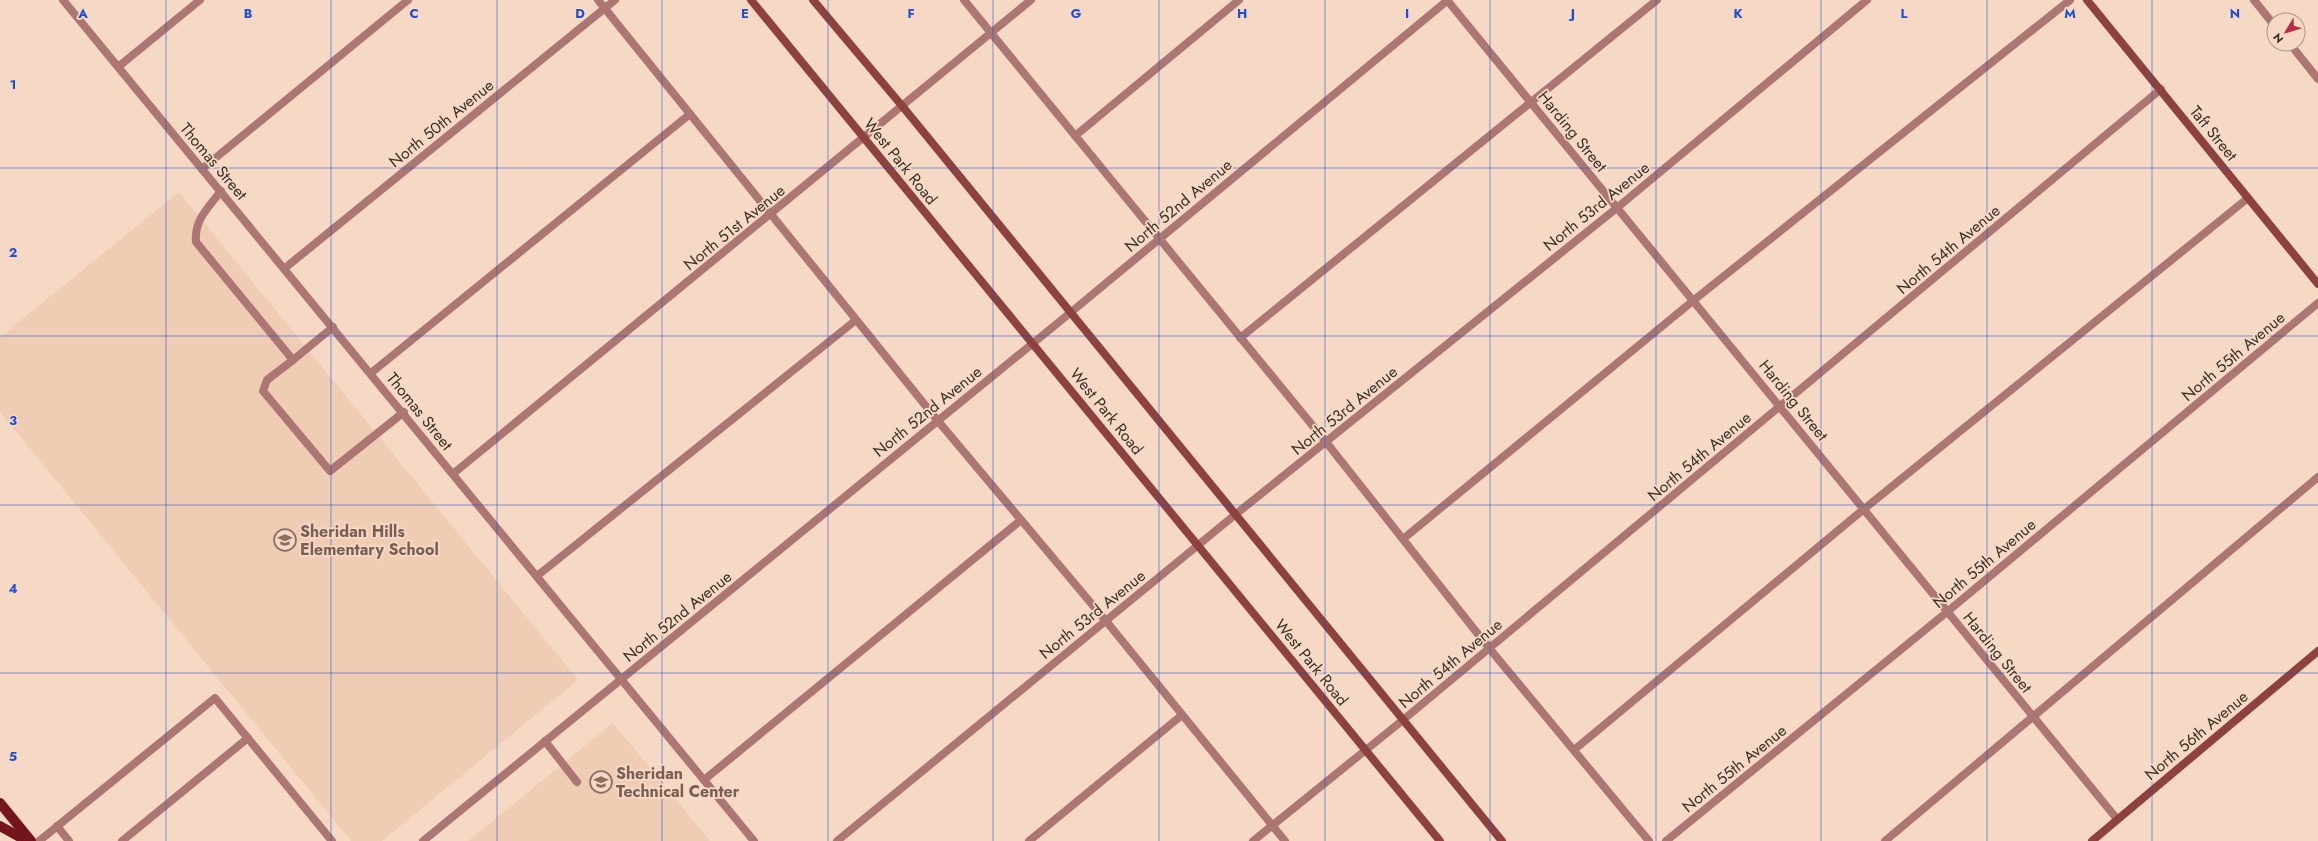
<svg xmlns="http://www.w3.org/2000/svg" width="2318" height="841" font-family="Jost,sans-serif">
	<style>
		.built { fill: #efccb4 }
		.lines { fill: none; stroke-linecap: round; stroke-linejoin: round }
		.lane { stroke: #ac7672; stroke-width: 8 }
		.street { stroke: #ac7672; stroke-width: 8 }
		.secondary { stroke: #8d423f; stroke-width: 8 }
		.primary { stroke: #74151b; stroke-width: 10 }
		.grid { fill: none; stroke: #1d4ed8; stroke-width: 1; stroke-opacity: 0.55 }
		.labels { text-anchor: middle; stroke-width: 3.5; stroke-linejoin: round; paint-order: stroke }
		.street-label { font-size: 16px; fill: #3b3028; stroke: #f6d9c5 }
		.education-label { font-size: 16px; font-weight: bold; fill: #785e54; stroke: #f6d9c5; text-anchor: start }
		.grid-label { font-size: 13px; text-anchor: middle; font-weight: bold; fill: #1d4ed8; stroke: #f6d9c5; stroke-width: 3.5; stroke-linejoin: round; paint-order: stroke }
	</style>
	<rect width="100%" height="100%" fill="#f6d9c5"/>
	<!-- built -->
	<g class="built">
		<path d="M179 192 578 680 382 841H351L0 412V337Z"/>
		<path d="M613 723 710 841H468Z"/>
	</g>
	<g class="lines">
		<!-- lane -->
		<g class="lane">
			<path d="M598 0 938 421 1106 621 1285 841"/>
			<path d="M964 0 1326 442 1489 648 1649 841"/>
			<path d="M2254 0 2274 25"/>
			<path d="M2290 44 2318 79"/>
			<path d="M1075 136 1239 0"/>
			<path d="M202 169 408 0"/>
			<path d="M221 191C208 208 194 220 196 242L293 360 333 327"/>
			<path d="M1240 338 1657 0"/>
			<path d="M293 360 267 380 263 391 330 471 404 412"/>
			<path d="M371 373 690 114"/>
			<path d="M1403 539 1694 300 2070 0"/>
			<path d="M537 576 856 320"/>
			<path d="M545 741 577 782"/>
			<path d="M1574 750 1864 509 2248 198"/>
			<path d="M704 780 1021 520"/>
			<path d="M57 826 69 841"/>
			<path d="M39 841 215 698 332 841"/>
			<path d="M122 841 248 738"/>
			<path d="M1029 841 1182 715"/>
			<path d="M1885 841 2318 477"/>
		</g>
		<!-- street -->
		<g class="street">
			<path d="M63 0 754 841"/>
			<path d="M1447 0 2117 819"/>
			<path d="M118 67 200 0"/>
			<path d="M285 268 615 0"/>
			<path d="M454 473 1031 0"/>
			<path d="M423 841 1070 313 1448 0"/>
			<path d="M837 841 1236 514 1618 207 1867 0"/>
			<path d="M1253 841 1403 720 2161 89"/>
			<path d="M1666 841 1947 612 2318 303"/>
		</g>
		<!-- secondary -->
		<g class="secondary">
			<path d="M751 0 1440 841"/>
			<path d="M813 0 903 107 1502 841"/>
			<path d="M2087 0 2318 284"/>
			<path d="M2092 841 2318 651"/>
		</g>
		<!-- primary -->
		<g class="primary">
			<path d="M0 803 31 841"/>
			<path d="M0 826 27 841"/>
		</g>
	</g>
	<!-- grid -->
	<path class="grid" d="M166 0V841M331 0V841M497 0V841M662 0V841M828 0V841M993 0V841M1159 0V841M1325 0V841M1490 0V841M1656 0V841M1821 0V841M1987 0V841M2152 0V841M0 168H2318M0 336H2318M0 505H2318M0 673H2318"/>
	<!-- icons -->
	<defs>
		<g id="school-ring" transform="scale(1.15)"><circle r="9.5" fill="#f6d9c5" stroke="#8d6e63" stroke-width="1.5"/><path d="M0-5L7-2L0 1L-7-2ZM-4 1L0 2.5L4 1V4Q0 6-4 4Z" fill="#8d6e63"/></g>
	</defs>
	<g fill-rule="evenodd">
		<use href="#school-ring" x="285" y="540"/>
		<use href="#school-ring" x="601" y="782"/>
	</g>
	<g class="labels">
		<!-- street labels -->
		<g class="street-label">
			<text transform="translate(441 123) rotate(-39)" y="6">North 50th Avenue</text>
			<text transform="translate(1573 131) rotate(51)" y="6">Harding Street</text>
			<text transform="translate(2214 133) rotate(51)" y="6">Taft Street</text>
			<text transform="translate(214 161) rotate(50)" y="6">Thomas Street</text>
			<text transform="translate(901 161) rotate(51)" y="6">West Park Road</text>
			<text transform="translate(1178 205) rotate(-40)" y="6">North 52nd Avenue</text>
			<text transform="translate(1596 206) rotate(-39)" y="6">North 53rd Avenue</text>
			<text transform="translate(734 227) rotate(-39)" y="6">North 51st Avenue</text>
			<text transform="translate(1948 249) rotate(-40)" y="6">North 54th Avenue</text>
			<text transform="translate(2233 356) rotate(-40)" y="6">North 55th Avenue</text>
			<text transform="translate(1794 400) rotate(51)" y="6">Harding Street</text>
			<text transform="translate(1344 410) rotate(-39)" y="6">North 53rd Avenue</text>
			<text transform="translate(420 411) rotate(51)" y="6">Thomas Street</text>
			<text transform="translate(927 411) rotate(-39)" y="6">North 52nd Avenue</text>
			<text transform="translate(1107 411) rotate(51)" y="6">West Park Road</text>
			<text transform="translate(1699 456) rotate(-40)" y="6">North 54th Avenue</text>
			<text transform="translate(1984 563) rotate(-40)" y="6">North 55th Avenue</text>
			<text transform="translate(1092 614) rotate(-39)" y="6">North 53rd Avenue</text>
			<text transform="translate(677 616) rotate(-39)" y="6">North 52nd Avenue</text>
			<text transform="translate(1998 652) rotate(51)" y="6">Harding Street</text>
			<text transform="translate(1312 662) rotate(51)" y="6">West Park Road</text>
			<text transform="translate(1450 663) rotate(-40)" y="6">North 54th Avenue</text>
			<text transform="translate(2196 735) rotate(-40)" y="6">North 56th Avenue</text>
			<text transform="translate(1734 768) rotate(-39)" y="6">North 55th Avenue</text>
		</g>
		<!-- education labels -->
		<g class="education-label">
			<text x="300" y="537">Sheridan Hills<tspan x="300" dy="18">Elementary School</tspan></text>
			<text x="616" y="779">Sheridan<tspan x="616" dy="18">Technical Center</tspan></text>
		</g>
	</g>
	<g class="grid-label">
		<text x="83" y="18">A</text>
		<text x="248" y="18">B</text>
		<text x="414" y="18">C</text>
		<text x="580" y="18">D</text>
		<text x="745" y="18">E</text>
		<text x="911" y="18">F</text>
		<text x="1076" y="18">G</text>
		<text x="1242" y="18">H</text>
		<text x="1407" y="18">I</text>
		<text x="1573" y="18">J</text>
		<text x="1738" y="18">K</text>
		<text x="1904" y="18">L</text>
		<text x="2070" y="18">M</text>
		<text x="2235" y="18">N</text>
		<text x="13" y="89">1</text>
		<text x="13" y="257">2</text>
		<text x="13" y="425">3</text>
		<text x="13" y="593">4</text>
		<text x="13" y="761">5</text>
	</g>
	<!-- north arrow -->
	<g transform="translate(2286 32) rotate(232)"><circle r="19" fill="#f6d9c5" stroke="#ab9586"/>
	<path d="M0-3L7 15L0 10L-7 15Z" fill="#bb2a47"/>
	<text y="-6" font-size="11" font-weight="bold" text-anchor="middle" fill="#3b3028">N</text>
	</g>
</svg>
